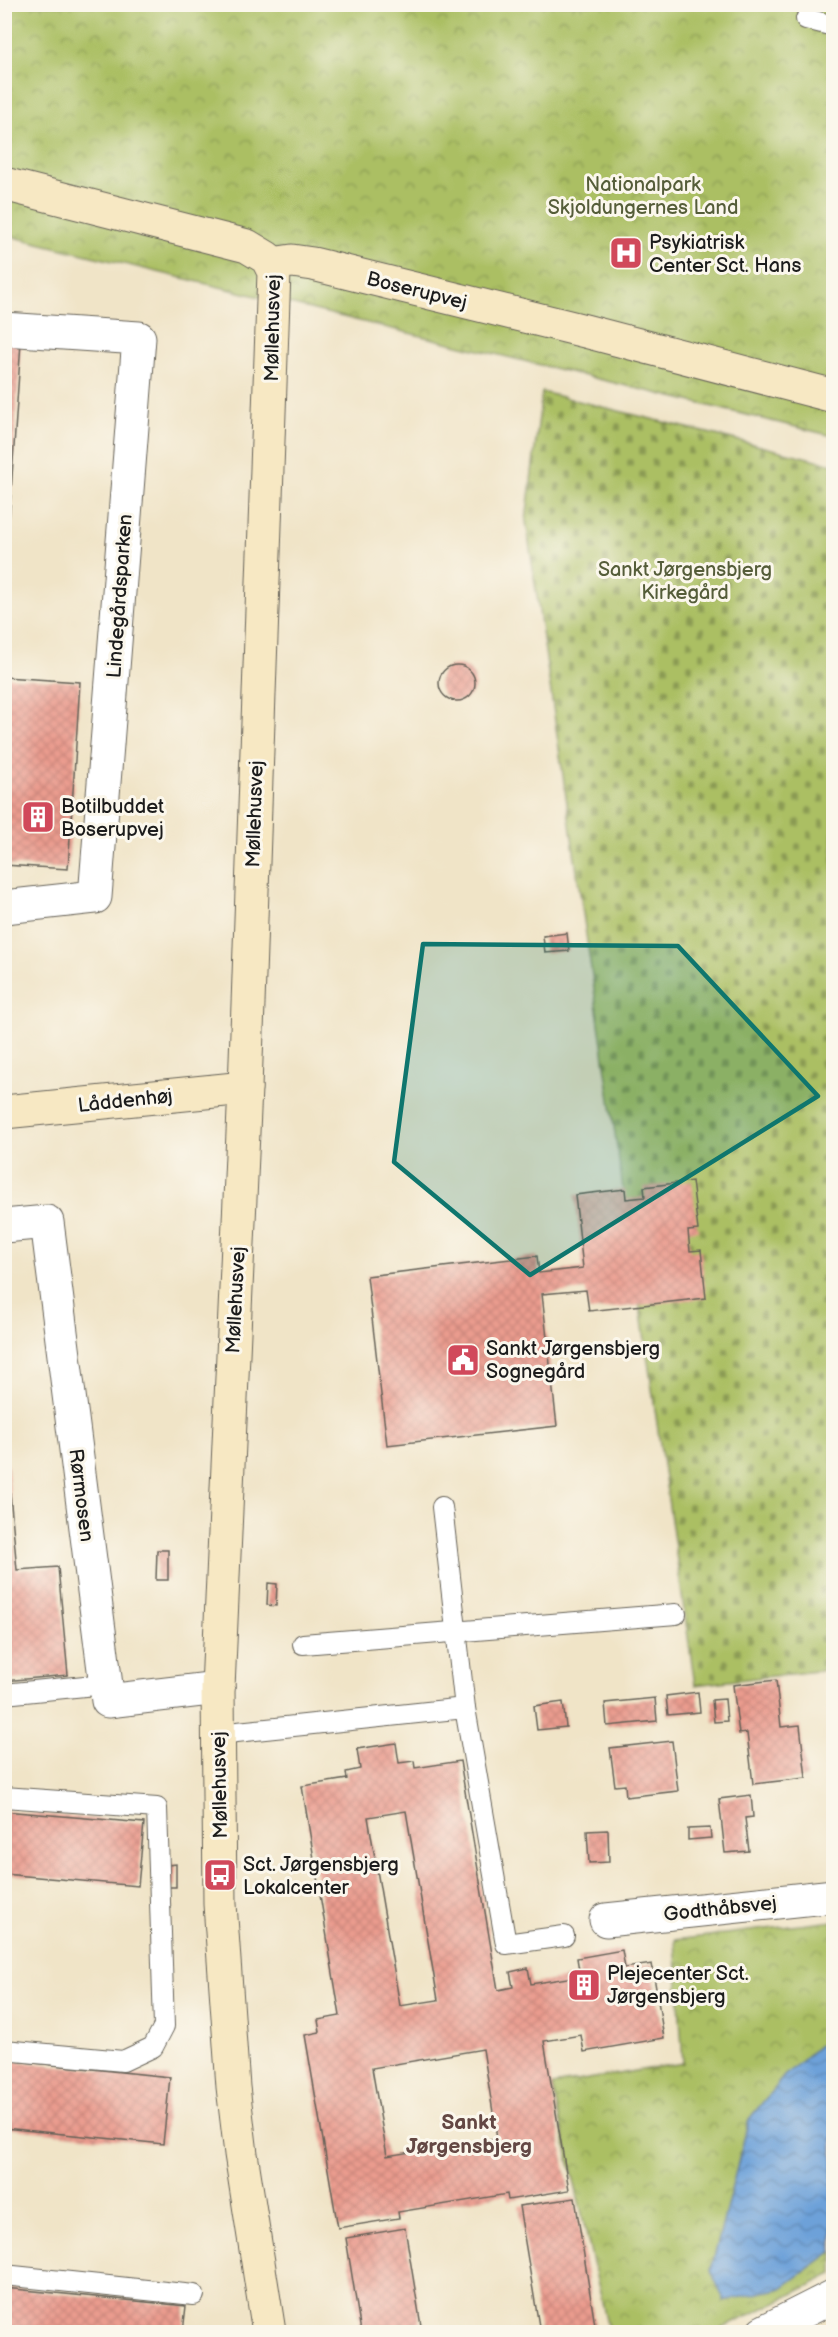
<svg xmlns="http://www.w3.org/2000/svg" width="838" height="2337" font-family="'Balsamiq Sans',sans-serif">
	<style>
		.cemetery { fill: url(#cemetery-stones); stroke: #646e40; stroke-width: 1.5 }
		.park { fill: url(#park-crowns); stroke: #646e40; stroke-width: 1.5 }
		.water { fill: url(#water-waves); stroke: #445e7a; stroke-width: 1.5 }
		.building { fill: url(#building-cross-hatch); fill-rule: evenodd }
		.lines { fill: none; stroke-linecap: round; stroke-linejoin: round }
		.lane-casing { stroke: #666258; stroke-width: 22 }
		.street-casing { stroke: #666258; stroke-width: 35 }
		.secondary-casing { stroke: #666258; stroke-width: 35 }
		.lane { stroke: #fff; stroke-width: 20 }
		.street { stroke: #fff; stroke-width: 33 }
		.secondary { stroke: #f7e8c3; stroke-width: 33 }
		.marked { fill: #0f766e; fill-opacity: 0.2; stroke: #0f766e; stroke-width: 4.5; stroke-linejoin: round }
		.labels { text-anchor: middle; stroke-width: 6; stroke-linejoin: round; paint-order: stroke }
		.park-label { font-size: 20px; fill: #555d39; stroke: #fbf7ec }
		.poi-label { font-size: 20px; fill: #1c1c1c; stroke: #fbf7ec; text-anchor: start }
		.street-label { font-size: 20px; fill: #1c1c1c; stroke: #fbf7ec }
		.neighbourhood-label { font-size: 21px; font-weight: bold; fill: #644844; stroke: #fbf7ec }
	</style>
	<defs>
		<pattern id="cemetery-stones" width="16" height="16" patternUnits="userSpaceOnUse" patternTransform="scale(1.5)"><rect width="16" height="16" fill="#abbf64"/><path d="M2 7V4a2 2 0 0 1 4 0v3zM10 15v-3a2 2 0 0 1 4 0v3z" fill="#8a9a52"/></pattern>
		<pattern id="park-crowns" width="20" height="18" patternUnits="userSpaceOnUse" patternTransform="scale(1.5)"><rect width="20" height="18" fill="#abbf64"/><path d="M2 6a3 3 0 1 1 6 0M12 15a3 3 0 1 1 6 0" fill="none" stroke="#8a9a52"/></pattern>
		<pattern id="water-waves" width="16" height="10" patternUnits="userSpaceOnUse" patternTransform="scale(1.5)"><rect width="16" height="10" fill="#6da1d9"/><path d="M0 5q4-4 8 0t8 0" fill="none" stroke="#5982af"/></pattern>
		<pattern id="building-cross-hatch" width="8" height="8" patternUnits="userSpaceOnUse" patternTransform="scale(1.5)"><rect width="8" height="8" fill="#ea9b8e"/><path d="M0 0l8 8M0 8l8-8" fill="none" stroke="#c8857a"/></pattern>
	</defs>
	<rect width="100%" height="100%" fill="#fbf7ec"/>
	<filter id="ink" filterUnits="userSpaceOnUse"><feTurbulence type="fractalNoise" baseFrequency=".0167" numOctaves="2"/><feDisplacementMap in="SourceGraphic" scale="12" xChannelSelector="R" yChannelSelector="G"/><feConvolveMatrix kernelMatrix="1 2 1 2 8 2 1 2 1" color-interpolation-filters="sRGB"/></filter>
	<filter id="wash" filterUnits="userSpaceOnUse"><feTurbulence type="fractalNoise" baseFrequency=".008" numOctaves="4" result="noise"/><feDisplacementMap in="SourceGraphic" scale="24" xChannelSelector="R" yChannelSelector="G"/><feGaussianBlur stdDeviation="1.35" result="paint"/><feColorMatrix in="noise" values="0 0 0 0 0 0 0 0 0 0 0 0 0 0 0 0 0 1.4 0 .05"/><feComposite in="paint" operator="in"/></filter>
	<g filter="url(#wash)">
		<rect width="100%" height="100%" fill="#f0e4c7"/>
		<!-- cemetery -->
		<path class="cemetery" d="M542 392 833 464V1669L695 1685 526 521Z"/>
		<!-- park -->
		<g class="park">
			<path d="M5 5H833V436L5 235Z"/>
			<path d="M833 1921V2274L715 2332H609L552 2085 683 2063 675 1940Z"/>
		</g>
		<!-- water -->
		<path class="water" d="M833 2033V2251L782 2288 724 2301 711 2270 749 2119 784 2076Z"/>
		<g id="blocks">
			<!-- building -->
			<g class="building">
				<path d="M4 341 21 342 6 566H4Z"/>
				<circle cx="457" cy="683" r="18"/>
				<path d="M4 677 80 682 68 869 4 865Z"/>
				<path d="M567 933 569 951 545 953 543 936Z"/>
				<path d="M692 1181 698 1230 688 1231 690 1251 701 1250 706 1298 589 1311 586 1290 542 1294 557 1426 387 1445 367 1276 537 1256 539 1273 583 1268 575 1195 625 1189 626 1199 645 1197 644 1187Z"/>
				<path d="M4 1461H7L17 1570 58 1567 68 1675 4 1681Z"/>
				<path d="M157 1550H168V1580H156Z"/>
				<path d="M268 1583 277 1584 276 1606 267 1605Z"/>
				<path d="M776 1680 781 1727 800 1725 806 1778 753 1784 747 1733 739 1734 733 1685Z"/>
				<path d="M698 1692 700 1712 668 1715 666 1696Z"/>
				<path d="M655 1698 657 1721 607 1726 605 1703Z"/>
				<path d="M725 1699 727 1721 714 1722 712 1700Z"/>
				<path d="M563 1702 566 1727 537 1730 534 1706Z"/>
				<path d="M672 1741 678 1791 626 1797 625 1785 615 1786 610 1748Z"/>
				<path d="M396 1743 399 1763 414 1761 415 1768 460 1761 498 1990 513 1987 510 1972 528 1968 531 1984 580 1976 577 1958 622 1950 625 1968 652 1964 664 2038 584 2052 581 2035 544 2041 569 2190 508 2200 507 2194 398 2212 399 2218 338 2228 305 2035 320 2032 318 2020 340 2016 302 1786 347 1779 346 1772 360 1769 357 1749ZM406 1811 438 2000 400 2006 368 1817ZM483 2049 497 2138 387 2156 372 2068Z"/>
				<path d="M751 1795 753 1817 745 1818 749 1851 725 1853 719 1799Z"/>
				<path d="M4 1811 144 1823 138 1886 4 1874Z"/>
				<path d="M710 1828 711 1838 688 1840V1829Z"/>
				<path d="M608 1830 609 1862 589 1863 587 1831Z"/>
				<path d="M176 1864V1887H168V1865Z"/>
				<path d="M4 2060 170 2077 163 2144 4 2128Z"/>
				<path d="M575 2198 596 2332H540L519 2206Z"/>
				<path d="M405 2228 422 2332H361L346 2238Z"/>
				<path d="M4 2288 186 2306 183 2332H4Z"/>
			</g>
		</g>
	</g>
	<g filter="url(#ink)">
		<use href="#blocks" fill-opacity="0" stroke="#666258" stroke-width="1.5"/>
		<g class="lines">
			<!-- lane casing -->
			<g class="lane-casing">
				<g id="lane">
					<path d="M806 19 834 26"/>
					<path d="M442 1507 465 1708 506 1944 564 1936"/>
					<path d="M303 1644 676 1614"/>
					<path d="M4 1694 105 1684"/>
					<path d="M218 1734 465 1708"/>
					<path d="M4 1797 157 1808 164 2026 153 2047 123 2061 4 2050"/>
					<path d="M4 2275 194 2295"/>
				</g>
			</g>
			<!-- street casing -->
			<g class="street-casing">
				<g id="street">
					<path d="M4 329 139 338 95 897 4 907"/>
					<path d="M4 1226 47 1222 108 1701 218 1688"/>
					<path d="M606 1920 834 1896"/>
					<path d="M763 2332 834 2296"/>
				</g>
			</g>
			<!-- secondary casing -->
			<g class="secondary-casing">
				<g id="secondary">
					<path d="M4 184 247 246 267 258 274 272 245 1088 218 1688 220 1904 233 2087 241 2154 269 2332"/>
					<path d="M272 264 292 261 313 264 585 331 834 396"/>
					<path d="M4 1112 245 1088"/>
				</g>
			</g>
			<!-- lane -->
			<use href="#lane" class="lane"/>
			<!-- street -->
			<use href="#street" class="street"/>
			<!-- secondary -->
			<use href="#secondary" class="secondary"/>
		</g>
	</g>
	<!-- marked area -->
	<path class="marked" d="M423 944 678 946 818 1096 530 1275 394 1162Z"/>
	<!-- icons -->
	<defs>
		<g id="hospital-square" transform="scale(1.725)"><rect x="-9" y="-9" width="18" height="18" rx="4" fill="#d1495b" stroke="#fbf7ec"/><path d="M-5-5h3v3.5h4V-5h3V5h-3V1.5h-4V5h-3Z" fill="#fff"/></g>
		<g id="building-square" transform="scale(1.725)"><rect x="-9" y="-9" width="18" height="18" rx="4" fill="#d1495b" stroke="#fbf7ec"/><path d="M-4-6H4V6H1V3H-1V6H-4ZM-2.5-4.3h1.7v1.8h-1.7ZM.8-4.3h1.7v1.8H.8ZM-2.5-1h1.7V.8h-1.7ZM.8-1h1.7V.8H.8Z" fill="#fff"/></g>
		<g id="civic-square" transform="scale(1.725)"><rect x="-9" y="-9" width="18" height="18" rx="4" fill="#d1495b" stroke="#fbf7ec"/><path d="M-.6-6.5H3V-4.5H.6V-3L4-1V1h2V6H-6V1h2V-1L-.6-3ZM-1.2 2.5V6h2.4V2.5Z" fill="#fff"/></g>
		<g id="bus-square" transform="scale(1.725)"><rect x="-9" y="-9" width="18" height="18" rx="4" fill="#d1495b" stroke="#fbf7ec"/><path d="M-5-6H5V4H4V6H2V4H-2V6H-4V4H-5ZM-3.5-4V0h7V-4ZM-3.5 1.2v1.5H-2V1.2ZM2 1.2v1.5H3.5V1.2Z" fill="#fff"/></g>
	</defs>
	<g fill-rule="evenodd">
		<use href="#hospital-square" x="626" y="253"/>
		<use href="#building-square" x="38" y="817"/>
		<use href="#civic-square" x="463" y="1360"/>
		<use href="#bus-square" x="220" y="1875"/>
		<use href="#building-square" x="584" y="1985"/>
	</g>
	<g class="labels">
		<!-- park labels -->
		<g class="park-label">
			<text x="643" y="191">Nationalpark<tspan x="643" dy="23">Skjoldungernes Land</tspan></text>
			<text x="685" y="576">Sankt Jørgensbjerg<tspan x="685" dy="23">Kirkegård</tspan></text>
		</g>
		<!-- poi labels -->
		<g class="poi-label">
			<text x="649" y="249">Psykiatrisk<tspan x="649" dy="23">Center Sct. Hans</tspan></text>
			<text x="61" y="813">Botilbuddet<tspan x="61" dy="23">Boserupvej</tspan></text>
			<text x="486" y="1355">Sankt Jørgensbjerg<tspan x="486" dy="23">Sognegård</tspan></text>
			<text x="243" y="1871">Sct. Jørgensbjerg<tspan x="243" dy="23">Lokalcenter</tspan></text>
			<text x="607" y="1980">Plejecenter Sct.<tspan x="607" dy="23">Jørgensbjerg</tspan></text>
		</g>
		<!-- street labels -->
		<g class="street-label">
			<text transform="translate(417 290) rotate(14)" y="7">Boserupvej</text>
			<text transform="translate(272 328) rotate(-89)" y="7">Møllehusvej</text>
			<text transform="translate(119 596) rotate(-86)" y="7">Lindegårdsparken</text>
			<text transform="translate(254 814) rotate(-88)" y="7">Møllehusvej</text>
			<text transform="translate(125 1100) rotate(-6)" y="7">Låddenhøj</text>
			<text transform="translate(235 1300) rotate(-87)" y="7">Møllehusvej</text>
			<text transform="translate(82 1495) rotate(83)" y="7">Rørmosen</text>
			<text transform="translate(219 1785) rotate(-91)" y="7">Møllehusvej</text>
			<text transform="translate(720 1908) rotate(-6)" y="7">Godthåbsvej</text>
		</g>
		<!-- neighbourhood labels -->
		<g class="neighbourhood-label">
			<text x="469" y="2129">Sankt<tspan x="469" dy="24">Jørgensbjerg</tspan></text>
		</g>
	</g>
	<!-- margin -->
	<rect width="838" height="2337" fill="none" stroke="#fbf7ec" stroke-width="24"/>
</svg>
